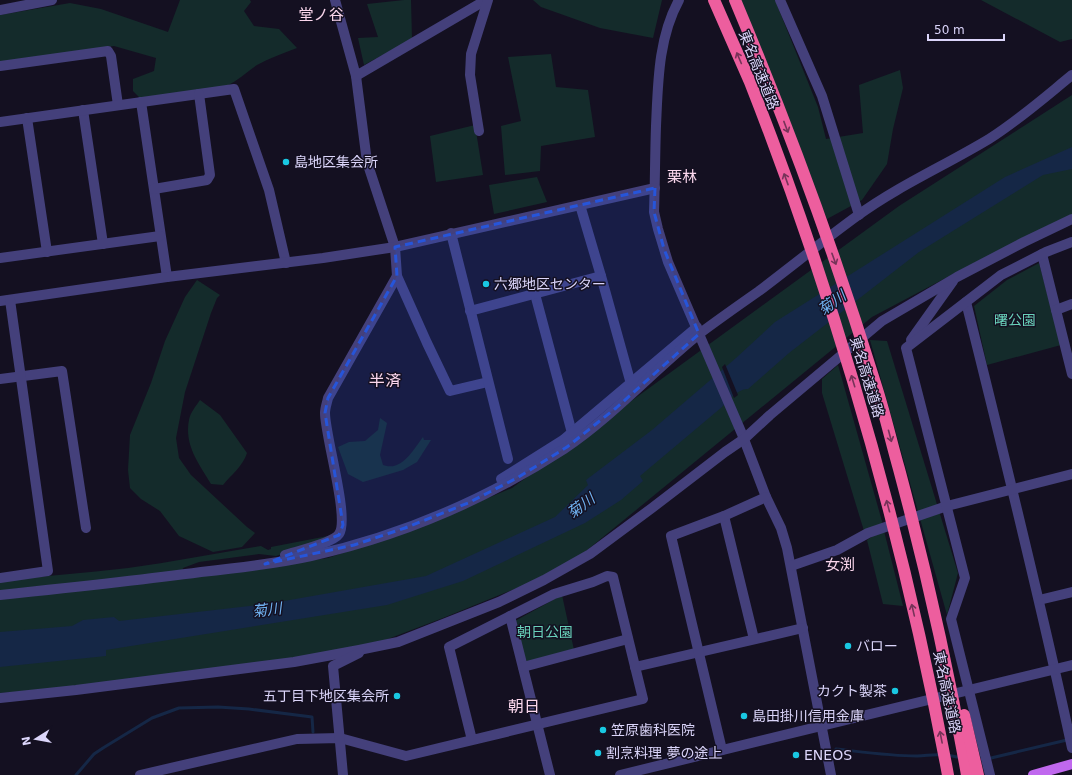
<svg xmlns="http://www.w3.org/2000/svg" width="1072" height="775" font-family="'DejaVu Sans','Noto Sans JP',sans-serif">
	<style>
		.green { fill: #142b2b }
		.water { fill: #152746 }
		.pier { fill: #141021 }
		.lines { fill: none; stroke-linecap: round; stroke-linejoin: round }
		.stream { stroke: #152746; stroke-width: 3 }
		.minor { stroke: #44407b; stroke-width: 10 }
		.major { stroke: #c068ee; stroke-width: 10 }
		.highway { stroke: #ed5e9e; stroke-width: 12 }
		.oneway { stroke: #763359 }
		.marked { fill: #2655da; fill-opacity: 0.2; stroke: #2655da; stroke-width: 3; stroke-dasharray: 8 5; stroke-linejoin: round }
		.poi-dot { fill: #19c8e2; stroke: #141021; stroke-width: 1.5 }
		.labels { text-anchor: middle; stroke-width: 3; stroke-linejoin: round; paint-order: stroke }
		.street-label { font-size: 14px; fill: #dbd5fa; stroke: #141021 }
		.poi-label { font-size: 14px; fill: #dbd5fa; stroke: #141021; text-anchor: start }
		.park-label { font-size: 14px; fill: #69d2bb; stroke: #141021 }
		.neighbourhood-label { font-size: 15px; fill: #fbd7ed; stroke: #141021 }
		.water-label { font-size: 15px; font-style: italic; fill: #6fb0ef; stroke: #141021 }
		.quarter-label { font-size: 16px; fill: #fbd7ed; stroke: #141021 }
	</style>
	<rect width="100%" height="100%" fill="#141021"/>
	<!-- green -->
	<g class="green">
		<path d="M180 0H250L251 2 244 11 254 26 279 29 297 48C284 53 270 58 257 65 246 72 238 81 226 86L140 98 133 91V79L154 71 156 58 114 46 0 62V15L70 3 101 9 168 32Z"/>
		<path d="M404 0H411L412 39 364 65 358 38 378 37 367 4Z"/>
		<path d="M533 0H662L653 38 600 28 541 7Z"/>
		<path d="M738 0H775L818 107 826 139 863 133 859 85 900 70 903 88 893 129 887 164 862 200 827 219Z"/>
		<path d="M981 0H1072V39L1060 42Z"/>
		<path d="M551 54 556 87 588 90 595 137 541 146 540 171 505 175 501 126 521 121 508 57Z"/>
		<path d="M1072 95V219L974 263 872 317 564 569 443 618 359 650 104 686 0 693V598L152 581 328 558 431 522 512 488 899 206Z"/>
		<path d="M475 125 483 175 436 182 430 136Z"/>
		<path d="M537 177 547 202 494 214 489 185Z"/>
		<path d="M1039 263 1061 345 987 365 974 306 1007 280Z"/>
		<path d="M197 280 220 295 217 298 211 313 185 392 176 438 179 458 191 475 247 527 255 533 242 547 213 552 179 536 160 511 141 499 130 488 128 470 130 435 151 383 165 341 185 297Z"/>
		<path d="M870 340 887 341 958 573 947 615Z"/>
		<path d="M838 365 883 525 864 531 822 393V379Z"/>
		<path d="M200 400 220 415 247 453C243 466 231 475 223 485L211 484C199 464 184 445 189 420 190 413 196 406 200 400Z"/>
		<path d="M380 418 387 423 380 455 383 465C402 472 413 450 423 437L424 440H431L417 462 403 470 363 482 348 474 338 447 349 442 365 441 378 430Z"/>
		<path d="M884 531 903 606 883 604 867 540 873 536Z"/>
		<path d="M333 535 320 542 276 556 259 554 199 562 183 568 182 572 0 591V581C43 576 85 573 128 568 173 562 217 553 261 546L268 550 271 549V547Z"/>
		<path d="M562 595 574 650 526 663 515 621Z"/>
	</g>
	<!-- water -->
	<path class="water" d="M1072 147V169L1043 175 919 252 789 353 748 389C739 388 728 400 722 407L640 476 643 481 621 500 585 523 463 581 387 605 106 650V656L0 667V632L72 626 83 620 114 617 119 621 267 604 426 576 555 517 588 485 586 480 652 430 736 358 775 322 1005 177Z"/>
	<!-- pier -->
	<path class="pier" d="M725 364 738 395 734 398 722 367Z"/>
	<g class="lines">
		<!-- stream -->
		<g class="stream">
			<path d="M836 749C863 752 890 756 917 756 926 756 933 754 942 755"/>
			<path d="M947 755 962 758"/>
			<path d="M991 758 1067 740"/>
			<path d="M76 775 94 754 103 748 152 718 179 708 218 707 249 709 312 717 313 732"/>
		</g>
		<!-- minor -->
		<g class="minor">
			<path d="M335 0 356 76 367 162 395 247 397 276 427 343 450 391 488 382"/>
			<path d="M679 0C658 38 658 84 656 126 655 155 655 183 654 212L658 229 668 262 742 434 766 497 781 528 787 548 831 775"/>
			<path d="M780 0 822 96 859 215"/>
			<path d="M0 10 52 0"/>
			<path d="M0 66 108 51 111 56 118 105"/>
			<path d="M356 76 486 0"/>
			<path d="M141 102 167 277"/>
			<path d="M83 110 103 244"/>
			<path d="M27 118 47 252"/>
			<path d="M0 122 234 89 269 190 286 263"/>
			<path d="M479 131 470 75 471 54 488 0"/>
			<path d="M154 189 207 180 210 175 199 94"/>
			<path d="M580 205 601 276 631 384"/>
			<path d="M451 233 508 459"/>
			<path d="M1042 254 1072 374"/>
			<path d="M0 258 160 236"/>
			<path d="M535 294 572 433"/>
			<path d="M0 301 167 277 323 258 395 247 655 188"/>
			<path d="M966 302C1003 450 1040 599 1072 748"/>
			<path d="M1056 310 1072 304"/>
			<path d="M470 311 601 276"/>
			<path d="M911 340 953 281"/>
			<path d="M0 379 62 371 86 528"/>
			<path d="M501 479 563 440 697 327"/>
			<path d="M724 516 754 639"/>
			<path d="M285 555C297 551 333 543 339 534 350 519 325 436 325 413 325 408 327 403 328 398L397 276"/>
			<path d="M791 566 837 550 868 533 947 506 1072 474"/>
			<path d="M0 578 48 571 10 300"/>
			<path d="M0 595C67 588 134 581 201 572 238 568 275 564 311 556 400 536 487 499 564 449 613 416 653 371 699 334 719 319 739 305 759 291 792 266 824 240 857 216 898 186 946 165 989 139 1019 120 1045 97 1072 75"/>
			<path d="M1039 600 1072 592"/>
			<path d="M510 616 550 775"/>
			<path d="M523 667 628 639"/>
			<path d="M635 667 803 628"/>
			<path d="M0 698 76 690 294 662 359 650 398 642 499 602 544 580 590 554 652 508 725 452 744 439 770 415 882 321 957 277 1024 242 1072 219"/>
			<path d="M722 750 671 536 724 516 766 497"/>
			<path d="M140 775 297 739 340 738 406 756 643 699 613 577 607 576 593 582 554 594 449 647 472 740"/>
			<path d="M343 775 333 666 359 653"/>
			<path d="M620 775 1072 665"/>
			<path d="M990 775 951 619 965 578 906 348 1001 275 1046 252 1072 242"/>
		</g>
		<!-- major -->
		<path class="major" d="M1033 775 1072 764"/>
		<!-- highway -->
		<g class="highway">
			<path d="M714 0C726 27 738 55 750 82 838 306 904 539 948 775"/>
			<path d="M735 0C788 126 836 256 876 386 885 414 891 441 899 469 926 570 949 672 967 775"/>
			<path d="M964 715 978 775"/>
		</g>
	</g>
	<!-- one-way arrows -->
	<defs><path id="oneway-shaft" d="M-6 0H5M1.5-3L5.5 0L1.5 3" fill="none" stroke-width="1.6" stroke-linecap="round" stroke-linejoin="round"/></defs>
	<g class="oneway">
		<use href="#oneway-shaft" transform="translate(739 58) rotate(-113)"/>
		<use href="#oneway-shaft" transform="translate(786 127) rotate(69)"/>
		<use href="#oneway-shaft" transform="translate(786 179) rotate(-110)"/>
		<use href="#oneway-shaft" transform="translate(834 259) rotate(70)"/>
		<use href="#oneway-shaft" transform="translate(853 381) rotate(-107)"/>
		<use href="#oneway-shaft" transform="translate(890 436) rotate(75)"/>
		<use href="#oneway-shaft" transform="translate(888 506) rotate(-105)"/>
		<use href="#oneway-shaft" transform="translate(913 610) rotate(-103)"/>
		<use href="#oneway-shaft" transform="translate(941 737) rotate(-101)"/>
	</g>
	<!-- marked area -->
	<path class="marked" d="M655 188 654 212 664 249 699 334 616 408 567 447 517 478 468 503 405 528 354 545 265 564 339 535 343 525 325 413 328 398 397 276 395 247Z"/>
	<!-- markers -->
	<g class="poi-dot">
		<circle cx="286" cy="162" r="4"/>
		<circle cx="486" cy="284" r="4"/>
		<circle cx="848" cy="646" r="4"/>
		<circle cx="895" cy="691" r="4"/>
		<circle cx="397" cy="696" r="4"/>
		<circle cx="744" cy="716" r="4"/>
		<circle cx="603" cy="730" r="4"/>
		<circle cx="598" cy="753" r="4"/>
		<circle cx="796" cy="755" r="4"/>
	</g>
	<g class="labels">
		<!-- street labels -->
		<g class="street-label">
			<text transform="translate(759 70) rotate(68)" y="5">東名高速道路</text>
			<text transform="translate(867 377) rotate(73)" y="5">東名高速道路</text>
			<text transform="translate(947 692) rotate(78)" y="5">東名高速道路</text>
		</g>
		<!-- poi labels -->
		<g class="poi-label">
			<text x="294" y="167">島地区集会所</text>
			<text x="494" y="289">六郷地区センター</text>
			<text x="856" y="651">バロー</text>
			<text x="887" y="696" text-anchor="end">カクト製茶</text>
			<text x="389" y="701" text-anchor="end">五丁目下地区集会所</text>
			<text x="752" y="721">島田掛川信用金庫</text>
			<text x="611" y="735">笠原歯科医院</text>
			<text x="606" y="758">割烹料理 夢の途上</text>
			<text x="804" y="760">ENEOS</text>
		</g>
		<!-- park labels -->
		<g class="park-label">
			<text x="1015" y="325">曙公園</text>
			<text x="545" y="637">朝日公園</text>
		</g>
		<!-- neighbourhood labels -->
		<g class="neighbourhood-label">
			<text x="321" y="20">堂ノ谷</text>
			<text x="682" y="182">栗林</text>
			<text x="840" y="570">女渕</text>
		</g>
		<!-- water labels -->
		<g class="water-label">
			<text transform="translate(832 303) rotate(-36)" y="5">菊川</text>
			<text transform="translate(581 506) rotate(-37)" y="5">菊川</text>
			<text transform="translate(267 610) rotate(-7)" y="5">菊川</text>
		</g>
		<!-- quarter labels -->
		<g class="quarter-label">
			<text x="385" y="386">半済</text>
			<text x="524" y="712">朝日</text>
		</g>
	</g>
	<!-- north arrow -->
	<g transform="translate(36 739) rotate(259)" stroke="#141021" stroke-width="3" paint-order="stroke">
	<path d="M0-3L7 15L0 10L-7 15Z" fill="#dbd5fa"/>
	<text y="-6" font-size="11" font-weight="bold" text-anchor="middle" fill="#dbd5fa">N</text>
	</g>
	<!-- scale -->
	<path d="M928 34v6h76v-6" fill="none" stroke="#dbd5fa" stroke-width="2"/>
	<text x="934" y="34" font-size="12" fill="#dbd5fa" stroke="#141021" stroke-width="3" paint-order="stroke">50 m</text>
</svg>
